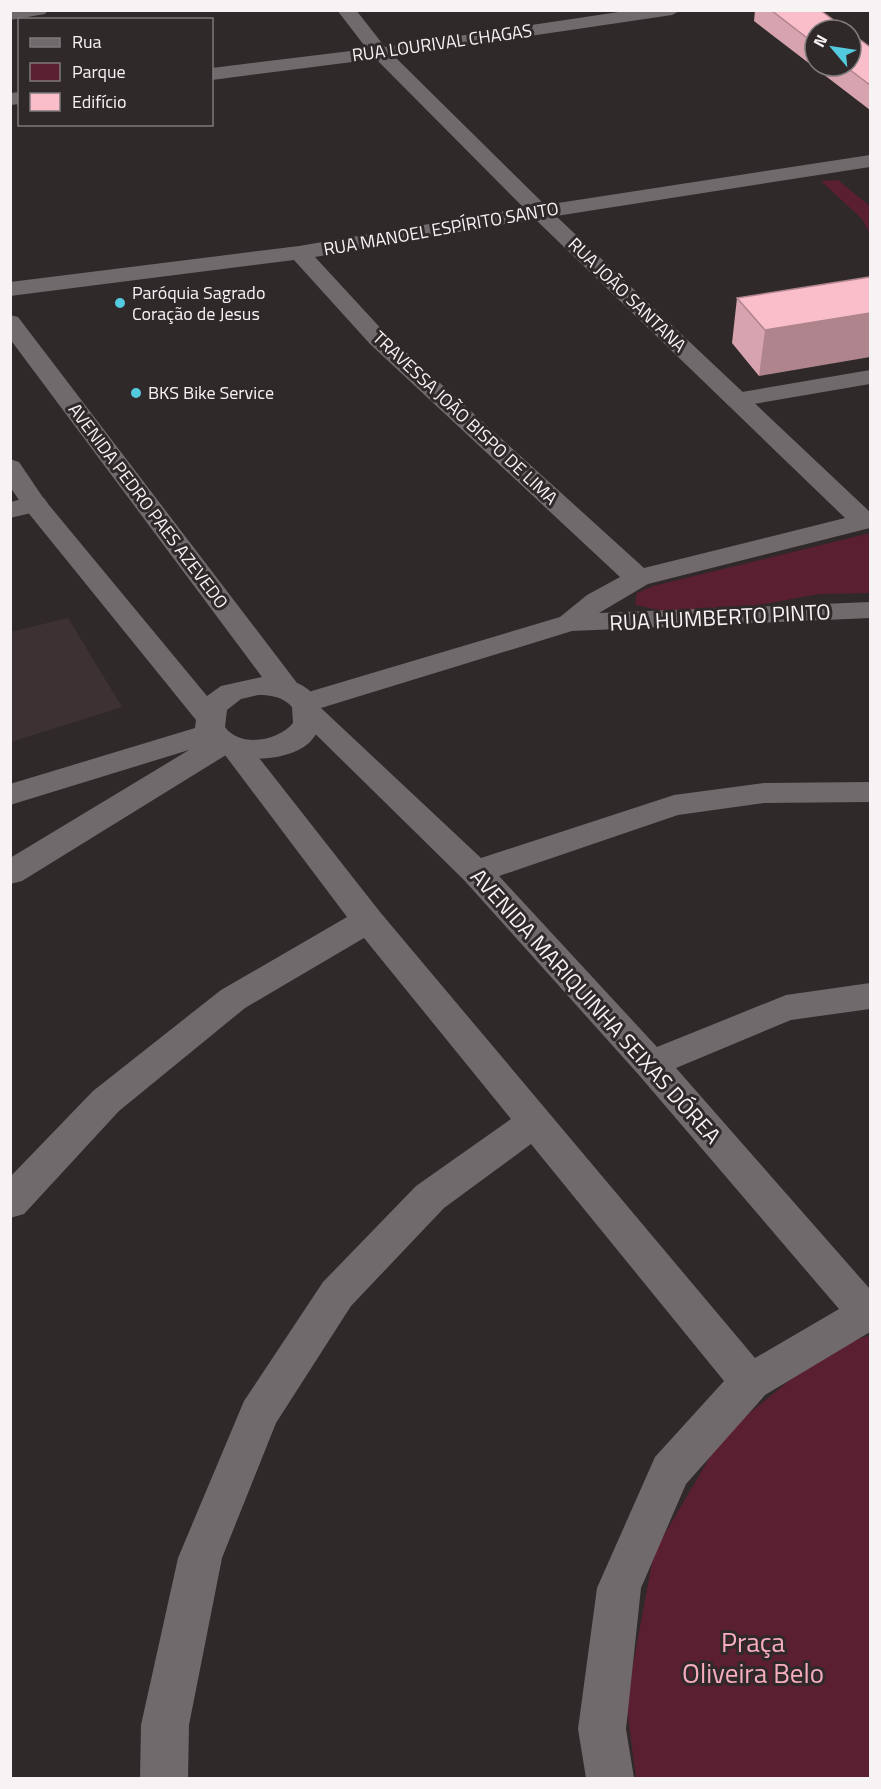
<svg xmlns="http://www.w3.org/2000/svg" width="881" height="1789" font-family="'Titillium Web',sans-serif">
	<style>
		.built { fill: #3e3134 }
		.green { fill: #5a1f31 }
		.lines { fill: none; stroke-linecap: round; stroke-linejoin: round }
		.lane { fill: #716a6c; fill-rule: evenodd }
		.street { fill: #716a6c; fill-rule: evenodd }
		.secondary { fill: #716a6c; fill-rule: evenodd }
		.wall { fill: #d7a3ae }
		.shaded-wall { fill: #af848d }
		.building { fill: #fabdca; stroke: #af848d; stroke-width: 1.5 }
		.poi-dot { fill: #54cade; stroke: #2f292a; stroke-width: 2 }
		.labels { text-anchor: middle; stroke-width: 6; stroke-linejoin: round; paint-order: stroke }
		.far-street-label { font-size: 18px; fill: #f7f3f4; stroke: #2f292a }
		.far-poi-label { font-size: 18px; fill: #f7f3f4; stroke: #2f292a; text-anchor: start }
		.street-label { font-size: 22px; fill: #f7f3f4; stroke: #2f292a }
		.near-park-label { font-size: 27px; fill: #f8adbe; stroke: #2f292a }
	</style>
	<rect width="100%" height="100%" fill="#2f292a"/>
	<!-- built -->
	<path class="built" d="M68 618 122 707 11 742V632Z"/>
	<!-- green -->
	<g class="green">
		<path d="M838 180 870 206V234L862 219 821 181Z"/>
		<path d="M870 533V593L819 594 694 617 635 605 637 593 653 586Z"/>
		<path d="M870 1335V1778H636L626 1702 654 1552 723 1435 824 1352Z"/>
	</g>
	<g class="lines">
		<!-- lane -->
		<path class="lane" d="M870 370V384L736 407 728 405 725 400 728 395 736 393Z"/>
		<!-- street -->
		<g class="street">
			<path d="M10 10H48L45 14 10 20Z"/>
			<path d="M337 10H356L385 47 632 10H681L672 15 394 56 545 205 870 155V167L556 216 870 512V528L648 584 599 613 870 602V618L572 631 321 708 481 858 674 795 764 783 870 782V802L764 803 678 815 499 876 657 1047 786 995 870 983V1009L791 1020 676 1068 870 1289V1332L765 1395 686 1484 641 1588 626 1729 634 1778H586L578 1729 597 1588 655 1457 724 1381 531 1144 444 1208 351 1306 276 1423 222 1558 189 1725 188 1778H140L141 1725 178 1558 244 1401 323 1282 416 1186 511 1119 364 938 245 1008 119 1111 24 1214 10 1218V1177L93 1091 221 990 347 917 219 747 223 740 234 737 245 740 380 912 755 1358 839 1309 638 1074 464 880 294 713 296 710 291 703 295 696 560 617 587 595 620 577 370 344 294 260 10 296V282L299 246 524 208 376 59 212 80V68L367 49ZM535 219 845 518 644 568 386 334 315 257Z"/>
			<path d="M20 92V104L10 105V93Z"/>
			<path d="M35 496 44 498 48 504 44 510 10 518V502Z"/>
		</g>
		<!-- secondary -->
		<path class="secondary" d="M10 315 18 317 297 683C316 691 322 705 323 724 319 730 314 738 309 743 288 761 250 761 226 755L22 881 10 884V858L189 750 10 805V784L195 728 196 720 26 510 10 487V459L19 462 44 499 207 696 221 686 262 677 10 339ZM258 695C272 695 283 697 292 707L293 723C278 741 240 748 225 727L227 710 241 699Z"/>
	</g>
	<!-- wall -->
	<g class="wall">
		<path d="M755 10H820L815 30V66H851L870 47V110L754 21Z"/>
		<path d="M870 277 759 376 732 343 737 298Z"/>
	</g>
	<!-- shaded-wall -->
	<path class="shaded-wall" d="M870 313V357L759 376 765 330Z"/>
	<!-- building -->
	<g class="building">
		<path d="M771 10H820L847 30H815V44Z"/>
		<path d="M851 33 870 47V85L845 66H851Z"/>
		<path d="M870 277V313L765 330 737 298Z"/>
	</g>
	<!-- markers -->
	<g class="poi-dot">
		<circle cx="120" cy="303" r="6"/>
		<circle cx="136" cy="393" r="6"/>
	</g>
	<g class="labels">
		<!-- far-street labels -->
		<g class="far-street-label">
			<text transform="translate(442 43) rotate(-8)" y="6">RUA LOURIVAL CHAGAS</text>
			<text transform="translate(441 229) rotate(-10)" y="6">RUA MANOEL ESPÍRITO SANTO</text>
			<text transform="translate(627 295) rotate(44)" y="6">RUA JOÃO SANTANA</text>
			<text transform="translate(465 418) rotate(43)" y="6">TRAVESSA JOÃO BISPO DE LIMA</text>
			<text transform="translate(148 506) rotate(53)" y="6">AVENIDA PEDRO PAES AZEVEDO</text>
		</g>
		<!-- far-poi labels -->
		<g class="far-poi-label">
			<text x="132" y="299">Paróquia Sagrado<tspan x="132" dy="21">Coração de Jesus</tspan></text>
			<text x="148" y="399">BKS Bike Service</text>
		</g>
		<!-- street labels -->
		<g class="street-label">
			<text transform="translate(720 617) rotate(-3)" y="8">RUA HUMBERTO PINTO</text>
			<text transform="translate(596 1006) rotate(48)" y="8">AVENIDA MARIQUINHA SEIXAS DÓREA</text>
		</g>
		<!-- near-park labels -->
		<g class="near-park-label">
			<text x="753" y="1652">Praça<tspan x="753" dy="31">Oliveira Belo</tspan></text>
		</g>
	</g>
	<!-- border -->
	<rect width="881" height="1789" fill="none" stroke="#f7f3f4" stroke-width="24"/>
	<!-- legend -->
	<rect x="18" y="18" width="195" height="108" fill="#2f292a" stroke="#7f7a7b" stroke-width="1.5"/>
	<rect x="30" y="38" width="30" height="9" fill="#716a6c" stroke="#7f7a7b" stroke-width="1.5"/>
	<text x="72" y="48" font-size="18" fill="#f7f3f4">Rua</text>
	<rect x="30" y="63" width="30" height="18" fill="#5a1f31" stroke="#7f7a7b" stroke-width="1.5"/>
	<text x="72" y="78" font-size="18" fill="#f7f3f4">Parque</text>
	<rect x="30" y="93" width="30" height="18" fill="#fabdca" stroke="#7f7a7b" stroke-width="1.5"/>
	<text x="72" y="108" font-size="18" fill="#f7f3f4">Edifício</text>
	<!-- north arrow -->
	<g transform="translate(833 48) rotate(299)"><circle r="28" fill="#2f292a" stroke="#7f7a7b" stroke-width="1.5"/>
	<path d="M0-4.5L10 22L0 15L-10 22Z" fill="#54cade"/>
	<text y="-9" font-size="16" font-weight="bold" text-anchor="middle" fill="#f7f3f4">N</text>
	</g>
</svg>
